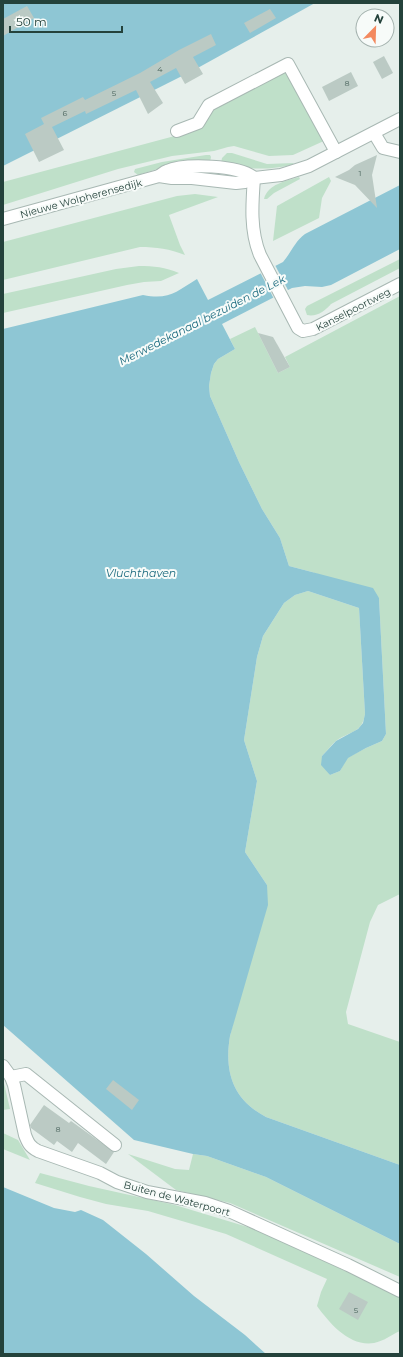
<svg xmlns="http://www.w3.org/2000/svg" width="403" height="1357" font-family="Montserrat,sans-serif">
	<style>
		.green { fill: #bfe0c9 }
		.water { fill: #8ec6d4 }
		.pier { fill: #e6efeb }
		.building { fill: #bbcac4 }
		.lines { fill: none; stroke-linecap: round; stroke-linejoin: round }
		.minor-casing { stroke: #a8b8b3; stroke-width: 14 }
		.minor { stroke: #fff; stroke-width: 12 }
		.labels { text-anchor: middle; stroke-width: 4; stroke-linejoin: round; paint-order: stroke }
		.number-label { font-size: 8px; fill: #4a645d }
		.street-label { font-size: 10px; fill: #24423b; stroke: #f7fbf9 }
		.water-label { font-size: 11px; font-style: italic; fill: #1c6b7f; stroke: #f7fbf9 }
	</style>
	<rect width="100%" height="100%" fill="#e6efeb"/>
	<!-- green -->
	<g class="green">
		<path d="M286 67 326 140 293 155 269 156 234 146 228 147 214 151 172 156 118 169 3 205V182L197 130 200 127 211 110Z"/>
		<path d="M227 153H232L267 164 294 163 291 165C262 171 249 169 221 163L222 158Z"/>
		<path d="M206 155H210L211 157 210 162 164 167 138 175 134 172 135 169 162 162Z"/>
		<path d="M299 177 300 179 274 193 267 199H264C268 184 286 181 299 177Z"/>
		<path d="M329 177 331 181 322 198 319 218 273 241 277 206Z"/>
		<path d="M195 194 218 197 169 215 180 245 185 255C170 249 156 247 140 247L3 280V242L177 196Z"/>
		<path d="M400 259V268L331 304C325 311 317 317 307 315L305 309 307 306Z"/>
		<path d="M139 266C154 266 165 267 179 273L161 281 144 282 127 285 3 313V294L116 269Z"/>
		<path d="M400 296V894L378 905 370 922 346 1012 348 1024 400 1042V1165L266 1117C233 1100 224 1072 230 1036L267 885 245 852 257 781 244 740 257 657 263 636 284 603 295 595 308 591 359 608 365 714C362 734 349 731 336 741 331 745 327 751 322 756L330 775 340 771 347 758 366 748 382 741 386 734 379 598 312 572 289 566 280 538 262 509 239 462 210 396 209 386 211 373 214 364 218 359 235 349 230 339 255 327 278 373 290 367 285 357Z"/>
		<path d="M3 1079 10 1109 3 1110Z"/>
		<path d="M3 1133 18 1140 30 1160 3 1149Z"/>
		<path d="M128 1154 175 1169 189 1170 193 1154 207 1156 266 1177 400 1244V1277L230 1203 176 1190Z"/>
		<path d="M40 1173 89 1186 175 1205 261 1231 400 1297V1331C391 1335 384 1341 374 1343 350 1347 330 1324 317 1306L321 1292 327 1279 226 1234 148 1211 106 1204 80 1197 35 1183Z"/>
	</g>
	<!-- water -->
	<g class="water">
		<path d="M3 3H315L194 70 3 166Z"/>
		<path d="M400 185V249L331 285 322 287 305 286 292 288 222 324 235 349 218 359 214 364 211 373 209 386 210 396 239 462 262 509 280 538 289 566 373 588 379 598 386 734 382 741 366 748 348 758 340 771 330 775 321 765 322 756 336 741 358 729 363 723 365 714 359 608 308 591 295 595 284 603 263 636 257 657 244 740 257 781 245 852 267 885 268 905 230 1036C224 1072 233 1100 266 1117L400 1165V1244L266 1177 207 1156 193 1154 134 1140 3 1025V329L143 295C169 300 176 292 197 279L208 300 283 262C291 253 295 241 305 234Z"/>
		<path d="M3 1187 54 1208 75 1212 81 1210 103 1220 146 1254 194 1296 245 1335 266 1354H3Z"/>
	</g>
	<!-- pier -->
	<path class="pier" d="M275 265 289 292 274 299 260 272Z"/>
	<!-- building -->
	<g class="building">
		<path d="M27 6 34 18 3 36V19Z"/>
		<path d="M270 9 276 18 250 33 244 23Z"/>
		<path d="M211 34 216 45 193 57 203 74 185 84 176 68 150 82 163 103 148 114 136 90 86 114 85 111 52 127 64 150 39 162 25 134 44 124 41 118 83 97 85 100 140 73 179 50Z"/>
		<path d="M384 56 393 73 382 79 373 62Z"/>
		<path d="M351 72 358 86 329 101 322 87Z"/>
		<path d="M377 155 372 175 377 208 355 185 335 177 349 170 355 165Z"/>
		<path d="M258 333 273 337 290 367 278 373Z"/>
		<path d="M113 1080 139 1100 132 1110 106 1089Z"/>
		<path d="M44 1105 69 1123 71 1121 114 1152 106 1164 78 1143 72 1152 57 1141 54 1145 31 1128 30 1125Z"/>
		<path d="M349 1292 368 1302 358 1320 339 1309Z"/>
	</g>
	<g class="lines">
		<!-- minor casing -->
		<g class="minor-casing">
			<g id="minor">
				<path d="M177 131 198 123 209 105 288 64 336 152"/>
				<path d="M374 133 383 148 400 152"/>
				<path d="M159 176 172 178H192L236 183 245 182 254 178 281 175 309 166 400 119"/>
				<path d="M254 178C252 204 250 231 260 255L298 328 303 331 313 329 400 284"/>
				<path d="M3 219 159 176C162 174 164 172 167 171 184 163 241 165 254 178"/>
				<path d="M3 1066 11 1077 14 1085 25 1135C28 1143 30 1147 38 1151L100 1173 117 1182 147 1192 205 1203 229 1211 348 1265 400 1291"/>
				<path d="M11 1077 26 1074 115 1145"/>
			</g>
		</g>
		<!-- minor -->
		<use href="#minor" class="minor"/>
	</g>
	<g class="labels">
		<!-- number labels -->
		<g class="number-label">
			<text x="160" y="72">4</text>
			<text x="347" y="86">8</text>
			<text x="114" y="96">5</text>
			<text x="65" y="116">6</text>
			<text x="360" y="176">1</text>
			<text x="58" y="1132">8</text>
			<text x="356" y="1313">5</text>
		</g>
		<!-- street labels -->
		<g class="street-label">
			<text transform="translate(81 198) rotate(-15)" y="4">Nieuwe Wolpherensedijk</text>
			<text transform="translate(353 309) rotate(-27)" y="4">Kanselpoortweg</text>
			<text transform="translate(177 1198) rotate(15)" y="4">Buiten de Waterpoort</text>
		</g>
		<!-- water labels -->
		<g class="water-label">
			<text transform="translate(202 320) rotate(-27)" y="4">Merwedekanaal bezuiden de Lek</text>
			<text x="141" y="577">Vluchthaven</text>
		</g>
	</g>
	<!-- border -->
	<rect width="403" height="1357" fill="none" stroke="#24423b" stroke-width="8"/>
	<!-- north arrow -->
	<g transform="translate(375 28) rotate(23)"><circle r="19" fill="#f7fbf9" stroke="#a3b1ad"/>
	<path d="M0-3L7 15L0 10L-7 15Z" fill="#f3895f"/>
	<text y="-6" font-size="11" font-weight="bold" text-anchor="middle" fill="#24423b">N</text>
	</g>
	<!-- scale -->
	<path d="M10 26v6h112v-6" fill="none" stroke="#24423b" stroke-width="2"/>
	<text x="16" y="26" font-size="12" fill="#24423b" stroke="#f7fbf9" stroke-width="3" paint-order="stroke">50 m</text>
</svg>
